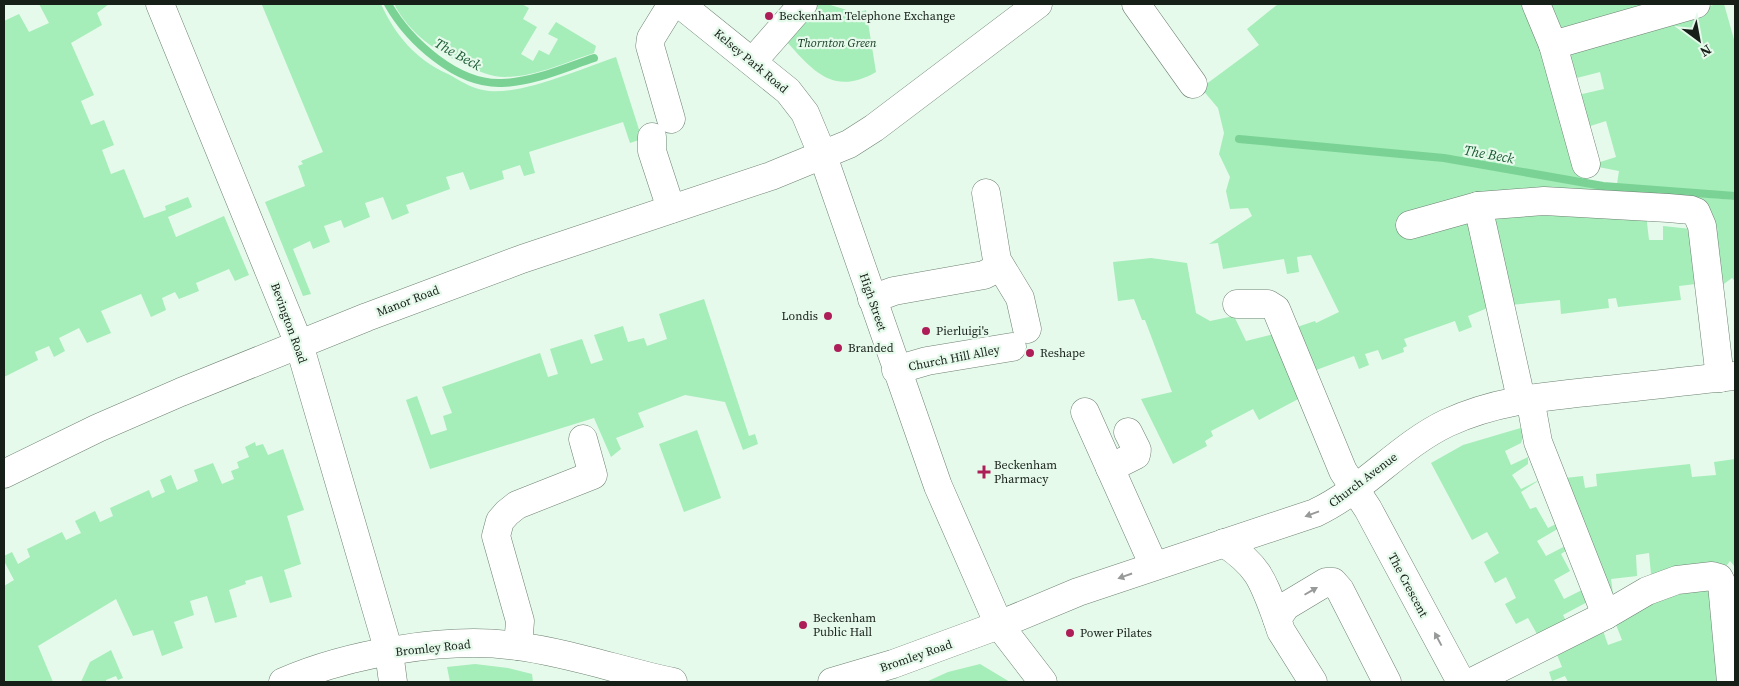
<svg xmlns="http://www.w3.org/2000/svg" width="1739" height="686" font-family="'Source Serif 4',serif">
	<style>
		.green { fill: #a5edb9 }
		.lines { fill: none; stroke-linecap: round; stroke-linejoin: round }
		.stream { stroke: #7ad295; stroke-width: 8 }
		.minor-casing { stroke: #6e8172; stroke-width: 29 }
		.major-casing { stroke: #6e8172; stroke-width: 29 }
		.minor { stroke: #fff; stroke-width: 28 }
		.major { stroke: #fff; stroke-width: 28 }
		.oneway { fill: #979a98 }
		.poi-dot { fill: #ad1e58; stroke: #e5faea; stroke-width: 2 }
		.labels { text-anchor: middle; stroke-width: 4.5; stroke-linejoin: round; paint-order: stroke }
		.poi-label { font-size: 12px; fill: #171f19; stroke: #e5faea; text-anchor: start }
		.park-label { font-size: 12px; font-style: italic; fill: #11371f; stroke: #e5faea }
		.street-label { font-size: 12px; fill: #171f19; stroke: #e5faea }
		.water-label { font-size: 14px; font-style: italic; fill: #1b5b34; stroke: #e5faea }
	</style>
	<rect width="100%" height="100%" fill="#e5faea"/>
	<!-- green -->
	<g class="green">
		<path d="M39 4H109L97 13 102 25 71 43 94 95 81 101 91 125 104 120 114 145 102 150 111 174 124 169 144 218 166 210 165 206 188 197 192 207 168 217 176 237 224 216 249 275 235 281 229 269 196 283 199 291 179 299 175 292 162 298 166 310 151 317 141 294 101 311 111 333 87 343 79 328 59 338 65 351 54 357 49 346 35 352 38 360 4 377V21L19 14 29 32 49 23Z"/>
		<path d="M381 4C395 35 416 60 448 74 459 80 471 88 483 90 516 98 583 68 616 57L642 139 630 143 623 122 529 152 535 173 524 176 520 165 502 171 504 179 470 190 463 172 446 177 450 189 406 205 409 213 392 220 383 197 365 203 370 217 344 228 341 220 324 226 330 242 313 249 310 241 293 249 311 294 303 296 265 202 305 186 298 166 303 164 301 161 323 152 262 5Z"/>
		<path d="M394 4H522L529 8 523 19 537 27 521 54 533 61 539 50 549 55 558 39 548 34 556 22 596 46 594 53C566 62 535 77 505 77 490 77 479 71 465 65 435 51 410 34 394 4Z"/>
		<path d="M811 4H827L857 13 866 10 876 72C834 96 814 72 787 42Z"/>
		<path d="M1278 4H1529L1582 174 1592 187 1735 200V281L1732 278 1714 291 1707 217 1646 214 1649 240H1663V226L1691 229 1704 283 1679 286 1681 300 1618 307 1616 298 1608 299 1609 308 1561 314 1560 300 1490 307 1468 316 1472 327 1459 332 1455 321 1404 339 1407 346 1403 348 1404 352 1382 360 1378 350 1365 354 1369 365 1359 369 1354 356 1308 373 1291 329 1315 321 1316 323 1339 312 1311 255 1297 257 1299 272 1287 274 1284 259 1223 269 1218 243 1209 244 1252 216 1248 208 1230 209 1226 191 1230 177 1219 154 1224 133 1218 108 1201 88 1259 45 1247 29Z"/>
		<path d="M1542 4H1681L1561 39Z"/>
		<path d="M1717 4H1724L1735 43V193L1617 184 1619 171 1593 166 1594 164 1616 157 1606 121 1584 128 1578 95 1604 89 1600 72 1569 80 1564 48Z"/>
		<path d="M1151 258 1187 263 1196 313 1210 321 1234 316 1246 341 1278 333 1302 397 1259 420 1253 409 1211 431 1213 436 1205 441 1207 446 1173 464 1141 399 1172 392 1145 320H1142L1134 299 1118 301 1113 262Z"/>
		<path d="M704 299 749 436 755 434 758 444 743 450 725 402 685 395 638 413 644 427 616 438 621 449 611 457 594 418 430 469 406 400 417 396 431 435 447 430 443 416 452 413 442 387 540 353 548 377 558 374 550 349 582 339 591 364 603 360 594 335 623 326 628 342 644 338 647 346 667 339 659 314Z"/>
		<path d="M1524 427 1525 431 1521 443 1505 451 1511 465 1528 457V464L1512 475 1521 489 1543 478 1521 492 1530 509 1536 507 1548 528 1562 521 1561 527 1537 541 1546 556 1571 543 1570 548 1561 554 1570 571 1554 580 1564 599 1586 588 1591 600 1563 615 1570 629 1542 643 1528 618 1516 624 1505 604 1516 598 1506 577 1495 583 1484 562 1499 553 1487 532 1472 540 1431 463 1463 445Z"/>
		<path d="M697 430 721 498 684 512 659 444Z"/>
		<path d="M255 442 256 446 263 444 268 455 283 449 304 510 287 516 301 564 284 570 292 597 270 603 262 576 245 581 246 584 229 590 237 617 215 623 207 596 190 601 194 615 174 622 183 648 162 656 153 630 133 636 116 599 38 646 53 682H4V586L14 580 4 561V556L12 552 18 564 30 557 27 549 62 532 66 540 81 533 75 521 95 511 100 522 113 516 110 508 149 490 152 498 165 492 160 480 171 475 177 490 198 481 194 470 213 463 222 484 234 479 231 471 239 468 237 462 249 457 245 447Z"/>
		<path d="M1735 459V567L1730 561 1727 565 1651 574 1649 553 1636 555 1637 576 1611 579 1614 601 1556 479 1583 476 1585 488 1597 486 1596 474 1690 464 1692 477 1716 475 1714 462Z"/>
		<path d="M1713 585 1725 682H1568L1565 676 1552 681 1549 672 1562 667 1556 652 1600 622 1608 645 1622 640 1613 617 1654 594Z"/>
		<path d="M111 650 123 678 118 680 116 676 106 680V682H81L90 662Z"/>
		<path d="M475 664 508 668 532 674 533 682H450L447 667Z"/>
		<path d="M980 664 1010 682H926L948 672Z"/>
	</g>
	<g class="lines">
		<!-- stream -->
		<g class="stream">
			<path d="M388 4C409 41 457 85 502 83 534 82 564 68 594 58"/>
			<path d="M1239 139 1444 158 1603 186 1735 196"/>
		</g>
		<!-- minor casing -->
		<g class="minor-casing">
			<g id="minor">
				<path d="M160 4 299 344 389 652 393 682"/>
				<path d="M680 4 788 91 805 113 823 156"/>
				<path d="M1136 4 1193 84"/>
				<path d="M1536 4 1553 45"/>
				<path d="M753 61 803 4"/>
				<path d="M671 119 650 46 651 38 672 4"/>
				<path d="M652 137V151L671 209"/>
				<path d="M1586 164 1553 45 1696 4"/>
				<path d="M986 193 997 260 1020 298 1027 329"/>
				<path d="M1478 206 1521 399"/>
				<path d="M1410 225 1478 206 1544 201 1668 208 1691 210 1696 212 1702 226 1720 378"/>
				<path d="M872 299 894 291 984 275 1000 267"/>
				<path d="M1237 304H1268L1276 309 1343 471 1368 509 1461 682"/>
				<path d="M896 370 927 361 1012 347"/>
				<path d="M1530 398 1538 442 1606 615"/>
				<path d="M1085 412 1154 566"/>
				<path d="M1110 468 1136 455 1137 450 1128 432"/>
				<path d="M1224 543C1259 566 1263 581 1277 619"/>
				<path d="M999 625 1078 592 1315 513C1364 490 1399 446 1447 423 1498 399 1551 396 1606 390 1649 386 1692 380 1735 376"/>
				<path d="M518 646 520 621 496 536 500 521 507 513 517 505 593 475 583 439"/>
				<path d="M1313 682 1281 631 1277 619 1286 606 1326 582H1333L1340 590 1387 682"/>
				<path d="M1472 682 1606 615 1647 591 1677 580 1712 576 1719 578 1722 584 1731 682"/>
			</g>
		</g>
		<!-- major casing -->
		<g class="major-casing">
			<g id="major">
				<path d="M823 156 938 486 999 625 1043 682"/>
				<path d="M4 474 98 428 181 392 367 317 522 259 771 176 849 144 874 128 1038 4"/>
				<path d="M283 682C347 654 447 636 517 646 570 653 621 671 673 682"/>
				<path d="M832 682 893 664 999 625"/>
			</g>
		</g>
		<!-- minor -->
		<use href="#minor" class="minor"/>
		<!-- major -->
		<use href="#major" class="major"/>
	</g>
	<!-- one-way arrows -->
	<defs><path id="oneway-solid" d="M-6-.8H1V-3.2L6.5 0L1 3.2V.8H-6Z" transform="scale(1.25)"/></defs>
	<g class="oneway">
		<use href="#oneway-solid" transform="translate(1312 514) rotate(160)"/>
		<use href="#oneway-solid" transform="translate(1125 576) rotate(161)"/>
		<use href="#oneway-solid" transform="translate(1311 591) rotate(-30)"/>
		<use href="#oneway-solid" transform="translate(1438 639) rotate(-118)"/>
	</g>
	<!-- markers -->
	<g class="poi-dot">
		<circle cx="769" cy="16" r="5"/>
		<circle cx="828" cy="316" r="5"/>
		<circle cx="926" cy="331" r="5"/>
		<circle cx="838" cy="348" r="5"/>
		<circle cx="1030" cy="353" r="5"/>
		<path d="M981.5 464.5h5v5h5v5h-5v5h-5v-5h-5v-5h5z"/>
		<circle cx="803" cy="625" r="5"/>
		<circle cx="1070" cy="633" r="5"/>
	</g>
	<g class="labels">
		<!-- poi labels -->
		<g class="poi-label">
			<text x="779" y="20">Beckenham Telephone Exchange</text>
			<text x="818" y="320" text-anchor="end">Londis</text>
			<text x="936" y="335">Pierluigi's</text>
			<text x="848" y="352">Branded</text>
			<text x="1040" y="357">Reshape</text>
			<text x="994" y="469">Beckenham<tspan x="994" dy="14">Pharmacy</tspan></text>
			<text x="813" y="622">Beckenham<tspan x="813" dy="14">Public Hall</tspan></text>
			<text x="1080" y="637">Power Pilates</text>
		</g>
		<!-- park labels -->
		<g class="park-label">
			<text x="837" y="47">Thornton Green</text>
		</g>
		<!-- street labels -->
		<g class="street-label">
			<text transform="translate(751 61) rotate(40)" y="4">Kelsey Park Road</text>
			<text transform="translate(408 301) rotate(-21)" y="4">Manor Road</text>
			<text transform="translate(873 302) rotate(71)" y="4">High Street</text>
			<text transform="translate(289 323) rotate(70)" y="4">Bevington Road</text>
			<text transform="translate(954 358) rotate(-11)" y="4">Church Hill Alley</text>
			<text transform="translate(1363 480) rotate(-37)" y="4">Church Avenue</text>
			<text transform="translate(1408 585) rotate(62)" y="4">The Crescent</text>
			<text transform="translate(433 648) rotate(-6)" y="4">Bromley Road</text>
			<text transform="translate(916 656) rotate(-19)" y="4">Bromley Road</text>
		</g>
		<!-- water labels -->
		<g class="water-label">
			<text transform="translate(458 54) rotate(29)" y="5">The Beck</text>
			<text transform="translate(1489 154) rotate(10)" y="5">The Beck</text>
		</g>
	</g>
	<!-- border -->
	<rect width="1739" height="686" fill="none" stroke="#171f19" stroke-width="10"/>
	<!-- north arrow -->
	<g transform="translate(1699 40) rotate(148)" stroke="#e5faea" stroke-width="4" paint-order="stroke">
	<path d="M0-4L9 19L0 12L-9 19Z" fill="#171f19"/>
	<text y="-8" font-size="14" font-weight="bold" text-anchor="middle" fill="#171f19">N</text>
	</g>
</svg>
